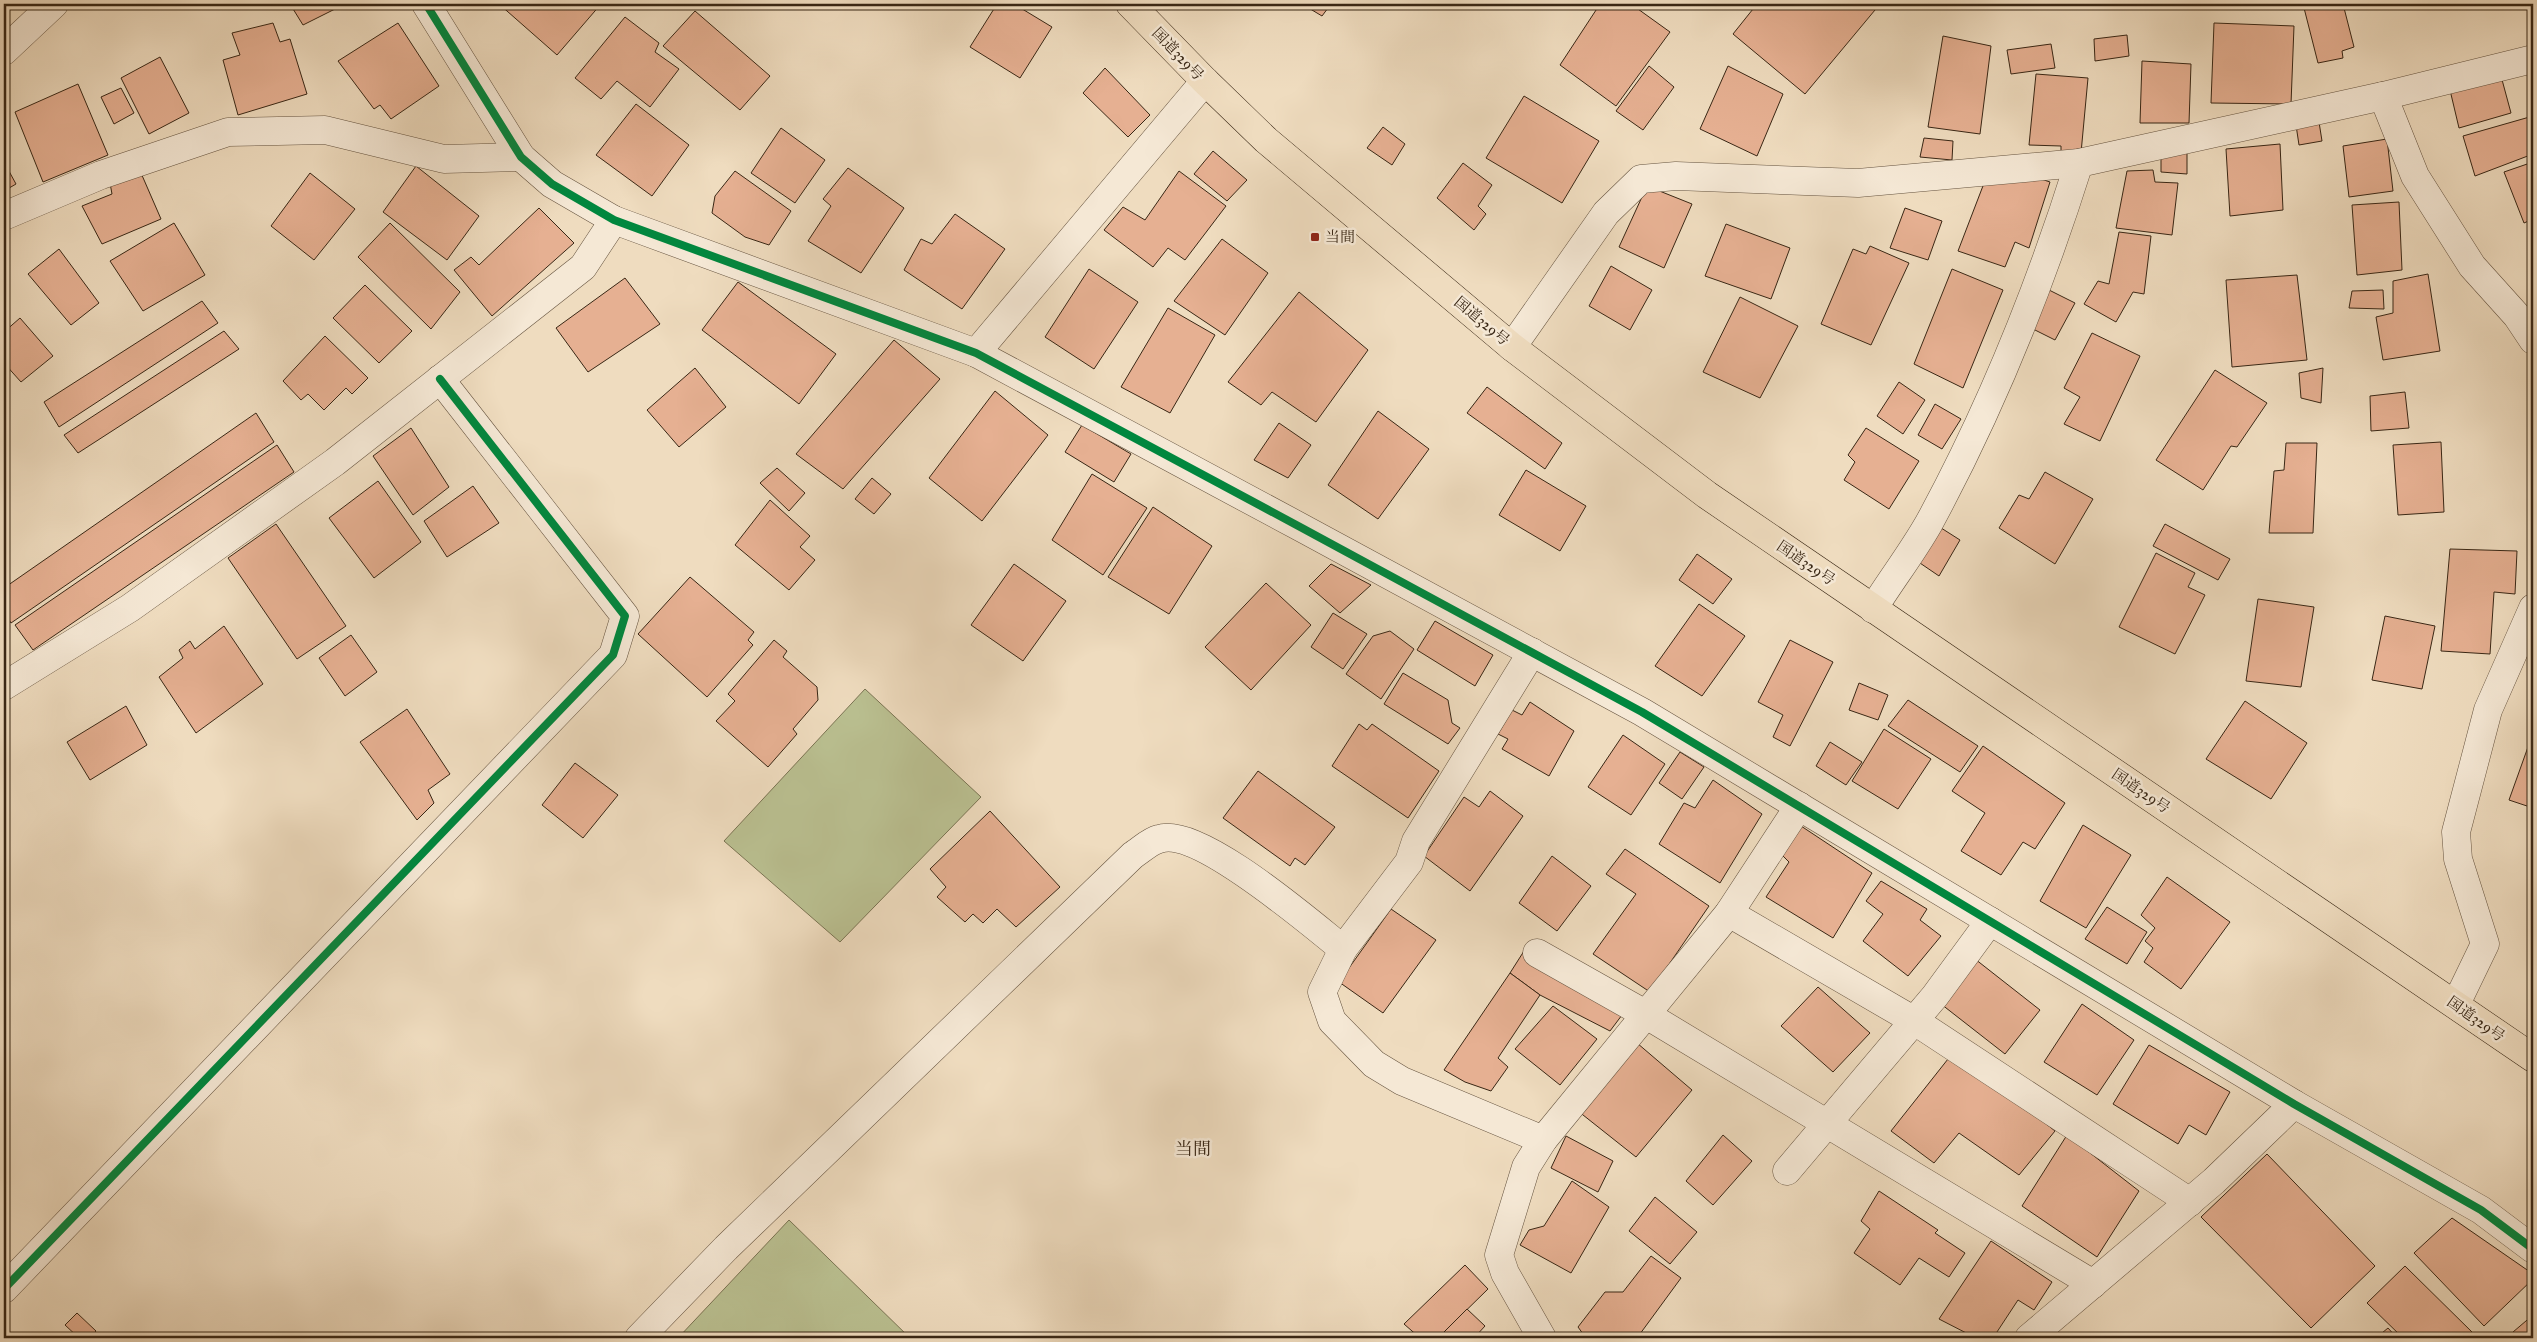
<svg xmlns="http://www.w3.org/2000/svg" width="2537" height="1342" font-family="'IM FELL Great Primer','Noto Serif JP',serif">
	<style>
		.green { fill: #bac091; stroke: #7a7453 }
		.building { fill: #e6b092; stroke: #392715 }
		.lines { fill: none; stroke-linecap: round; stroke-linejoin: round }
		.minor-casing { stroke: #665440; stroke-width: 29 }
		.tertiary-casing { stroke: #665440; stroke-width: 29 }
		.trunk-casing { stroke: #392715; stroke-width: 29 }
		.minor { stroke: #f5e8d5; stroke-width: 28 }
		.tertiary { stroke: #f5e8d5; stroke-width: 28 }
		.trunk { stroke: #efdcbf; stroke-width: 28 }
		.cycleway-casing { stroke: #f5e8d5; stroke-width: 11 }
		.cycleway { stroke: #00873e; stroke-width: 8 }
		.poi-dot { fill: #8f2418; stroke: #f5e8d5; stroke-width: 2 }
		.labels { text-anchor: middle; stroke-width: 5; stroke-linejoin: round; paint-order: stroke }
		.street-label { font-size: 15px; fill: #392715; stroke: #f5e8d5 }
		.poi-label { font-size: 15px; fill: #392715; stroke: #f5e8d5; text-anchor: start }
		.quarter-label { font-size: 18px; fill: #392715; stroke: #f5e8d5 }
	</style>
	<rect width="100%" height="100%" fill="#efdcbf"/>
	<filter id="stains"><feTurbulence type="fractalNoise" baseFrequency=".004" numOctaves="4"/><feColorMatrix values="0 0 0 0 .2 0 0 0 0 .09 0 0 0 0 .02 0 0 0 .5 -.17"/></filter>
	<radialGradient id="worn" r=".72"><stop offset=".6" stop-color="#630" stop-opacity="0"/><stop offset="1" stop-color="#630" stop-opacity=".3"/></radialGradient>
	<!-- green -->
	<g class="green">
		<path d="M865 689 981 797 840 942 724 841Z"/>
		<path d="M789 1220 910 1338H678Z"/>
	</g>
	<!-- building -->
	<g class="building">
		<path d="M290 4H345L303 25Z"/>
		<path d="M499 4H601L557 55Z"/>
		<path d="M997 4H1014L1052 27 1020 78 970 47Z"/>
		<path d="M1302 4H1331L1322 16Z"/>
		<path d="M1600 4H1631L1670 32 1616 106 1560 65Z"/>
		<path d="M1757 4H1880L1805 94 1733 34Z"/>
		<path d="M2303 4H2343L2354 47 2342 51 2343 58 2318 63Z"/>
		<path d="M695 11 770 76 740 110 663 46Z"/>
		<path d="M625 17 659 43 655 52 679 69 650 107 617 81 601 99 575 78Z"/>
		<path d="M273 23 280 42 290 39 307 94 238 115 223 60 240 55 232 33Z"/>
		<path d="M398 23 439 86 391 119 380 105 374 109 338 61Z"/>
		<path d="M2214 23 2294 26 2291 104 2211 103Z"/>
		<path d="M2127 35 2129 56 2095 61 2094 39Z"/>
		<path d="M1943 36 1991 46 1980 134 1928 127Z"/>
		<path d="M2051 44 2055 68 2011 74 2007 50Z"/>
		<path d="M160 57 189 113 149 134 121 78Z"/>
		<path d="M2142 61 2191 64 2189 123H2140Z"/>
		<path d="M1649 66 1674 87 1643 130 1616 111Z"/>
		<path d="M1728 66 1783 94 1757 156 1700 129Z"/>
		<path d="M1105 68 1150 115 1128 137 1083 93Z"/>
		<path d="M2036 74 2088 78 2081 153 2061 152V146L2029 145Z"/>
		<path d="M2501 76 2511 113 2459 128 2450 90Z"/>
		<path d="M78 84 108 155 43 182 15 112Z"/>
		<path d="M121 88 134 113 114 124 101 97Z"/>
		<path d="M1524 96 1599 141 1562 203 1486 158Z"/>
		<path d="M636 104 689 145 652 196 596 155Z"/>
		<path d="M2533 116V154L2475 176 2463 136Z"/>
		<path d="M2319 122 2322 141 2299 145 2296 125Z"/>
		<path d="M1383 127 1405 144 1392 165 1367 148Z"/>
		<path d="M781 128 825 160 795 203 751 173Z"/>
		<path d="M1924 138 1953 141 1952 160 1920 157Z"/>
		<path d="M2387 139 2393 191 2349 197 2343 146Z"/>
		<path d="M2280 144 2283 210 2230 216 2226 149Z"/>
		<path d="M1213 151 1247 180 1227 201 1194 174Z"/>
		<path d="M2187 151V174L2161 172V152Z"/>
		<path d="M4 162 16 184 4 191Z"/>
		<path d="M2533 162V219L2524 223 2504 172Z"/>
		<path d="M1463 163 1492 185 1478 206 1486 214 1474 230 1437 198Z"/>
		<path d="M416 166 479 216 447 260 383 212Z"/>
		<path d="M848 168 904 208 861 273 808 241 831 206 823 199Z"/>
		<path d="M2153 170 2155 182 2178 183 2172 235 2116 228 2127 171Z"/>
		<path d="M735 171 791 211 769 245 745 237 712 213 715 196Z"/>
		<path d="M1179 171 1226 206 1185 260 1168 248 1153 267 1104 230 1123 207 1145 220Z"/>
		<path d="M141 173 161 219 102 244 82 206 112 194 110 183Z"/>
		<path d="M310 173 355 209 314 260 271 226Z"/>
		<path d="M2023 173 2050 182 2029 248 2015 242 2005 267 1958 251 1986 178Z"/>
		<path d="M1647 186 1692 204 1664 268 1619 247Z"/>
		<path d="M2399 202 2402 270 2357 275 2352 205Z"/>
		<path d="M539 208 574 243 492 316 454 270 471 257 479 265Z"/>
		<path d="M1905 208 1942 221 1928 260 1890 248Z"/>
		<path d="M955 214 1005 249 962 309 904 270 921 239 932 244Z"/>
		<path d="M174 223 205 275 143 311 110 261Z"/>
		<path d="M390 223 460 292 431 329 358 257Z"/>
		<path d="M1726 224 1790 248 1771 299 1705 276Z"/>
		<path d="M2119 232 2151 236 2144 294 2133 292 2116 322 2084 304 2098 281 2109 284Z"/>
		<path d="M1222 239 1268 273 1225 335 1174 301Z"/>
		<path d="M1870 246 1909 263 1871 345 1821 324 1853 249 1866 254Z"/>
		<path d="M59 249 99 303 71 325 28 274Z"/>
		<path d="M1611 266 1652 290 1630 330 1589 306Z"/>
		<path d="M1089 269 1138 302 1094 369 1045 337Z"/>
		<path d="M1952 269 2003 290 1963 388 1914 364Z"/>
		<path d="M2428 274 2440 351 2383 360 2376 317 2393 313V281Z"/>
		<path d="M2297 275 2307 360 2232 367 2226 280Z"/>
		<path d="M625 278 660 324 588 372 556 328Z"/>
		<path d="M738 282 836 354 799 404 702 330Z"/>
		<path d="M365 285 412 331 379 363 333 318Z"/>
		<path d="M2049 290 2075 303 2055 340 2029 327Z"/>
		<path d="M2383 290 2384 309 2349 308 2352 291Z"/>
		<path d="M1299 292 1368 350 1316 422 1272 392 1261 405 1228 382Z"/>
		<path d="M1740 297 1798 326 1760 398 1703 372Z"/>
		<path d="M202 301 218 323 59 427 44 402Z"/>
		<path d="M1168 308 1215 335 1170 413 1121 387Z"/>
		<path d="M20 318 53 356 21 382 4 363V332Z"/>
		<path d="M224 331 239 349 78 453 64 435Z"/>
		<path d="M2092 333 2140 356 2100 441 2064 424 2080 397 2064 388Z"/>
		<path d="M325 336 368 378 352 394 346 388 324 410 308 394 301 400 283 381Z"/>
		<path d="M894 340 940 379 843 489 796 454Z"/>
		<path d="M695 368 726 407 679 447 647 410Z"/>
		<path d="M2323 368 2321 403 2301 398 2299 373Z"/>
		<path d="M2215 370 2267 403 2237 447 2231 446 2203 490 2156 460Z"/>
		<path d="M1899 382 1925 400 1903 434 1877 416Z"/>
		<path d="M1487 387 1562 443 1545 469 1467 413Z"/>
		<path d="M995 391 1048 435 982 521 929 478Z"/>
		<path d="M2405 392 2409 428 2371 431 2370 396Z"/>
		<path d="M1935 404 1961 419 1942 449 1918 435Z"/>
		<path d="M1378 411 1429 449 1378 519 1328 485Z"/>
		<path d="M256 413 274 442 11 623 4 612V588Z"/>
		<path d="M1279 423 1311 445 1288 478 1254 460Z"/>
		<path d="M1082 425 1131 454 1114 482 1065 452Z"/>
		<path d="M411 428 449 487 413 515 373 456Z"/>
		<path d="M1866 428 1919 461 1889 509 1844 480 1855 462 1848 455Z"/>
		<path d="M2441 442 2444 512 2398 515 2393 445Z"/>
		<path d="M2286 443H2317L2313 533H2269L2274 471 2284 470Z"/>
		<path d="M277 445 294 472 33 650 15 625Z"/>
		<path d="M777 468 805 493 789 511 760 483Z"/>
		<path d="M1526 470 1586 506 1560 551 1499 515Z"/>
		<path d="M2045 472 2093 499 2055 564 1999 528 2019 495 2029 499Z"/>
		<path d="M1092 474 1147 508 1103 575 1052 540Z"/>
		<path d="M872 478 891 494 874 514 855 499Z"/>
		<path d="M378 481 421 542 374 578 329 518Z"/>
		<path d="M473 486 499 523 447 557 424 521Z"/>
		<path d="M770 500 810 536 800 547 815 560 789 590 735 545Z"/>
		<path d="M1153 507 1212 546 1169 614 1108 577Z"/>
		<path d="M276 524 346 626 297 659 228 558Z"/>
		<path d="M2165 524 2230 559 2218 580 2153 546Z"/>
		<path d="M1938 526 1960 540 1939 576 1917 561Z"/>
		<path d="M2450 549 2517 551 2515 594 2494 592 2490 654 2441 651Z"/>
		<path d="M2156 553 2195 573 2188 587 2205 595 2175 654 2119 627Z"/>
		<path d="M1697 554 1732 579 1713 604 1679 580Z"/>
		<path d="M1014 564 1066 601 1023 661 971 625Z"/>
		<path d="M1331 564 1371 585 1340 613 1309 586Z"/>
		<path d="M690 577 754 632 748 640 753 645 707 697 638 634Z"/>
		<path d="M1266 583 1311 625 1251 690 1205 647Z"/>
		<path d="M2258 599 2314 607 2301 687 2246 681Z"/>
		<path d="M1699 604 1745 636 1702 696 1655 666Z"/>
		<path d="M1333 613 1367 634 1343 669 1311 647Z"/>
		<path d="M2385 616 2435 626 2422 689 2372 680Z"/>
		<path d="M1435 621 1493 655 1475 686 1417 650Z"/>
		<path d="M224 626 263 684 196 733 159 677 183 658 179 650 190 641 195 649Z"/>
		<path d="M1390 631 1414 649 1381 699 1346 674 1373 636Z"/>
		<path d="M351 635 377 672 345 696 319 658Z"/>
		<path d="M774 640 787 651 783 657 817 687 818 700 793 729 797 734 768 767 716 721 735 701 728 694Z"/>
		<path d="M1790 640 1833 662 1790 746 1773 737 1783 715 1758 702Z"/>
		<path d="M1403 673 1448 700 1452 723 1460 728 1448 744 1384 704Z"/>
		<path d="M1859 683 1888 695 1878 720 1849 710Z"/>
		<path d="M1908 700 1978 746 1960 772 1888 726Z"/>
		<path d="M2245 701 2307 743 2271 799 2206 759Z"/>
		<path d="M1530 702 1574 731 1549 776 1502 749 1508 739 1498 734 1512 710 1522 715Z"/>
		<path d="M126 706 147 745 90 780 67 742Z"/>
		<path d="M407 709 450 774 428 790 434 803 417 820 360 742Z"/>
		<path d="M1359 724 1367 730 1372 724 1439 771 1408 818 1332 766Z"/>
		<path d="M1884 729 1931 759 1898 809 1852 781Z"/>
		<path d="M2533 733V808L2509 800Z"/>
		<path d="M1623 735 1665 764 1631 815 1588 787Z"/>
		<path d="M1830 742 1862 762 1846 785 1816 766Z"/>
		<path d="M1983 746 2065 803 2035 849 2023 842 2001 875 1961 851 1985 813 1952 791Z"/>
		<path d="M1680 752 1704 767 1682 799 1659 783Z"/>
		<path d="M575 763 618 795 583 838 542 805Z"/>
		<path d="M1258 771 1335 827 1305 865 1295 858 1290 866 1223 818Z"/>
		<path d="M1713 780 1762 814 1720 883 1659 844 1684 803 1695 808Z"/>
		<path d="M1490 791 1523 816 1470 891 1424 856 1464 797 1479 807Z"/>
		<path d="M990 811 1060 887 1016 927 997 909 983 923 973 914 965 922 937 897 946 887 930 869Z"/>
		<path d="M1798 824 1872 873 1833 938 1766 897 1789 862 1779 852Z"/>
		<path d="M2083 825 2131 855 2086 928 2040 901Z"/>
		<path d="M1625 849 1709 906 1650 992 1593 954 1636 894 1606 874Z"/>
		<path d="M2530 854H2533V905Z"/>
		<path d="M1552 856 1591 886 1557 931 1519 903Z"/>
		<path d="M2167 877 2230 922 2181 989 2144 962 2153 948 2145 941 2155 928 2141 915Z"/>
		<path d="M1881 881 1927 909 1920 920 1941 936 1908 976 1863 941 1883 914 1866 901Z"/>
		<path d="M2107 907 2147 932 2127 964 2085 939Z"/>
		<path d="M1391 909 1436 940 1383 1013 1339 982Z"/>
		<path d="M1524 951 1625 1011 1610 1031 1540 995 1510 973Z"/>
		<path d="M1975 959 2040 1010 2005 1054 1941 1004Z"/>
		<path d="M1510 973 1540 995 1498 1058 1508 1067 1491 1091 1465 1082 1444 1070Z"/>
		<path d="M1818 987 1870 1033 1833 1072 1781 1026Z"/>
		<path d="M2082 1004 2134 1040 2097 1095 2044 1062Z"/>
		<path d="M1553 1006 1597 1039 1560 1085 1515 1049Z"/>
		<path d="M1637 1043 1692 1090 1636 1157 1578 1111Z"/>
		<path d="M2149 1045 2230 1092 2206 1135 2189 1125 2178 1144 2113 1104Z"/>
		<path d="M1948 1059 1977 1068 2055 1131 2019 1175 1959 1133 1934 1163 1891 1131Z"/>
		<path d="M1723 1135 1752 1161 1713 1205 1686 1181Z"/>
		<path d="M2067 1135 2139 1191 2097 1257 2022 1206Z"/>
		<path d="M1566 1136 1613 1161 1598 1192 1551 1168Z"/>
		<path d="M2267 1154 2375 1266 2311 1328 2201 1217Z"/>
		<path d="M1572 1181 1609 1207 1571 1273 1520 1245 1529 1230 1544 1226Z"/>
		<path d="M1879 1191 1938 1230 1935 1233 1965 1253 1949 1277 1919 1258 1900 1285 1854 1253 1870 1229 1861 1221Z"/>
		<path d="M1655 1197 1697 1232 1670 1264 1629 1231Z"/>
		<path d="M2452 1218 2533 1274V1279L2484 1326 2414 1253Z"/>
		<path d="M1991 1241 2052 1282 2034 1310 2018 1300 1993 1338H1976L1939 1319Z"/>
		<path d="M1651 1256 1681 1278 1637 1338H1586L1578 1327 1605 1292H1623Z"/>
		<path d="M1465 1265 1488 1289 1438 1338H1420L1404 1324Z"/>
		<path d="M2405 1266 2473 1333 2468 1338H2403L2367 1303Z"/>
		<path d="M1467 1309 1485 1326 1474 1338H1438Z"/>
		<path d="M77 1313 96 1331 90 1338H79L65 1325Z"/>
		<path d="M2533 1315V1338H2519L2513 1332Z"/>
		<path d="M2388 1328 2397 1338H2376Z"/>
	</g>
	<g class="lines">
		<!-- minor casing -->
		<g class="minor-casing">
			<g id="minor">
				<path d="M2383 96 2415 176 2472 266 2517 316 2533 340"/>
				<path d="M4 216 101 175 228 132 325 130 444 159 521 157"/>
				<path d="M1512 347 1606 213 1641 179 1676 176 1858 183 2079 163 2383 96 2533 59"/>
				<path d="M976 353 1205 81"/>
				<path d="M1873 609C1891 580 1912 553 1929 523 1991 409 2040 287 2079 163"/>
				<path d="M1532 652 1416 841 1409 862 1343 949 1322 992 1332 1021 1374 1064 1402 1081 1543 1140"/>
				<path d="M4 686 130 608 335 462 583 267 614 220"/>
				<path d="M1729 913 1913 1020 2190 1202"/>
				<path d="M1537 953 1645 1014 2093 1284"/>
				<path d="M2456 1004 2485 944 2458 859 2456 832 2488 710 2533 608"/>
				<path d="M1787 1171 1935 996 1990 921"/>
				<path d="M4 1289 613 655 625 616 440 379"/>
				<path d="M639 1338 726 1248 1133 855C1141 850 1150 841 1159 839 1199 826 1310 923 1343 949"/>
				<path d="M1542 1338 1505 1273 1499 1255 1526 1167 1543 1140 1729 913 1799 806"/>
				<path d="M2029 1338 2214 1181 2294 1104"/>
			</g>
		</g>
		<!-- tertiary casing -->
		<g class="tertiary-casing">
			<g id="tertiary">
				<path d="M426 4 521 157 552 184 614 220 976 353 1302 528 1642 712 2294 1104 2481 1210 2533 1249"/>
				<path d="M4 51 54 4"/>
			</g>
		</g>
		<!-- trunk casing -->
		<g class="trunk-casing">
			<path id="trunk" d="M1130 4 1205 81 1266 140 1512 347 1707 495 2533 1058"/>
		</g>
		<!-- minor -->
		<use href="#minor" class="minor"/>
		<!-- tertiary -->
		<use href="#tertiary" class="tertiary"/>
		<!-- trunk -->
		<use href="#trunk" class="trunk"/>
		<!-- cycleway casing -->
		<g class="cycleway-casing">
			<g id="cycleway">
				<path d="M426 4 521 157 552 184 614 220 976 353 1302 528 1642 712 2294 1104 2481 1210 2533 1249"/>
				<path d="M4 1289 613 655 625 616 440 379"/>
			</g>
		</g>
		<!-- cycleway -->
		<use href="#cycleway" class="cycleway"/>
	</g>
	<!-- markers -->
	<rect class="poi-dot" x="1310" y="232" width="10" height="10" rx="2.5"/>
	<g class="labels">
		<!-- street labels -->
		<g class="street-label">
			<text transform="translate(1178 54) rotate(46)" y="5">国道329号</text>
			<text transform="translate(1482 321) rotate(40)" y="5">国道329号</text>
			<text transform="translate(1806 563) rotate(34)" y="5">国道329号</text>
			<text transform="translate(2141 791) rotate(34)" y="5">国道329号</text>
			<text transform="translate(2476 1019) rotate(35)" y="5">国道329号</text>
		</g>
		<!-- poi labels -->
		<g class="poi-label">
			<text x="1325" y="242">当間</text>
		</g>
		<!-- quarter labels -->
		<g class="quarter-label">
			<text x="1193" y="1155">当間</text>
		</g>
	</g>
	<!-- margin -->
	<rect width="2537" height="1342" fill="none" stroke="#efdcbf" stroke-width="20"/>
	<rect x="5" y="5" width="2527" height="1332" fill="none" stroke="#392715" stroke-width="2.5"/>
	<rect x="10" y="10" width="2517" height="1322" fill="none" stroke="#392715"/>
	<rect width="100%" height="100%" filter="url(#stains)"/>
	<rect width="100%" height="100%" fill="url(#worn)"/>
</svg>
